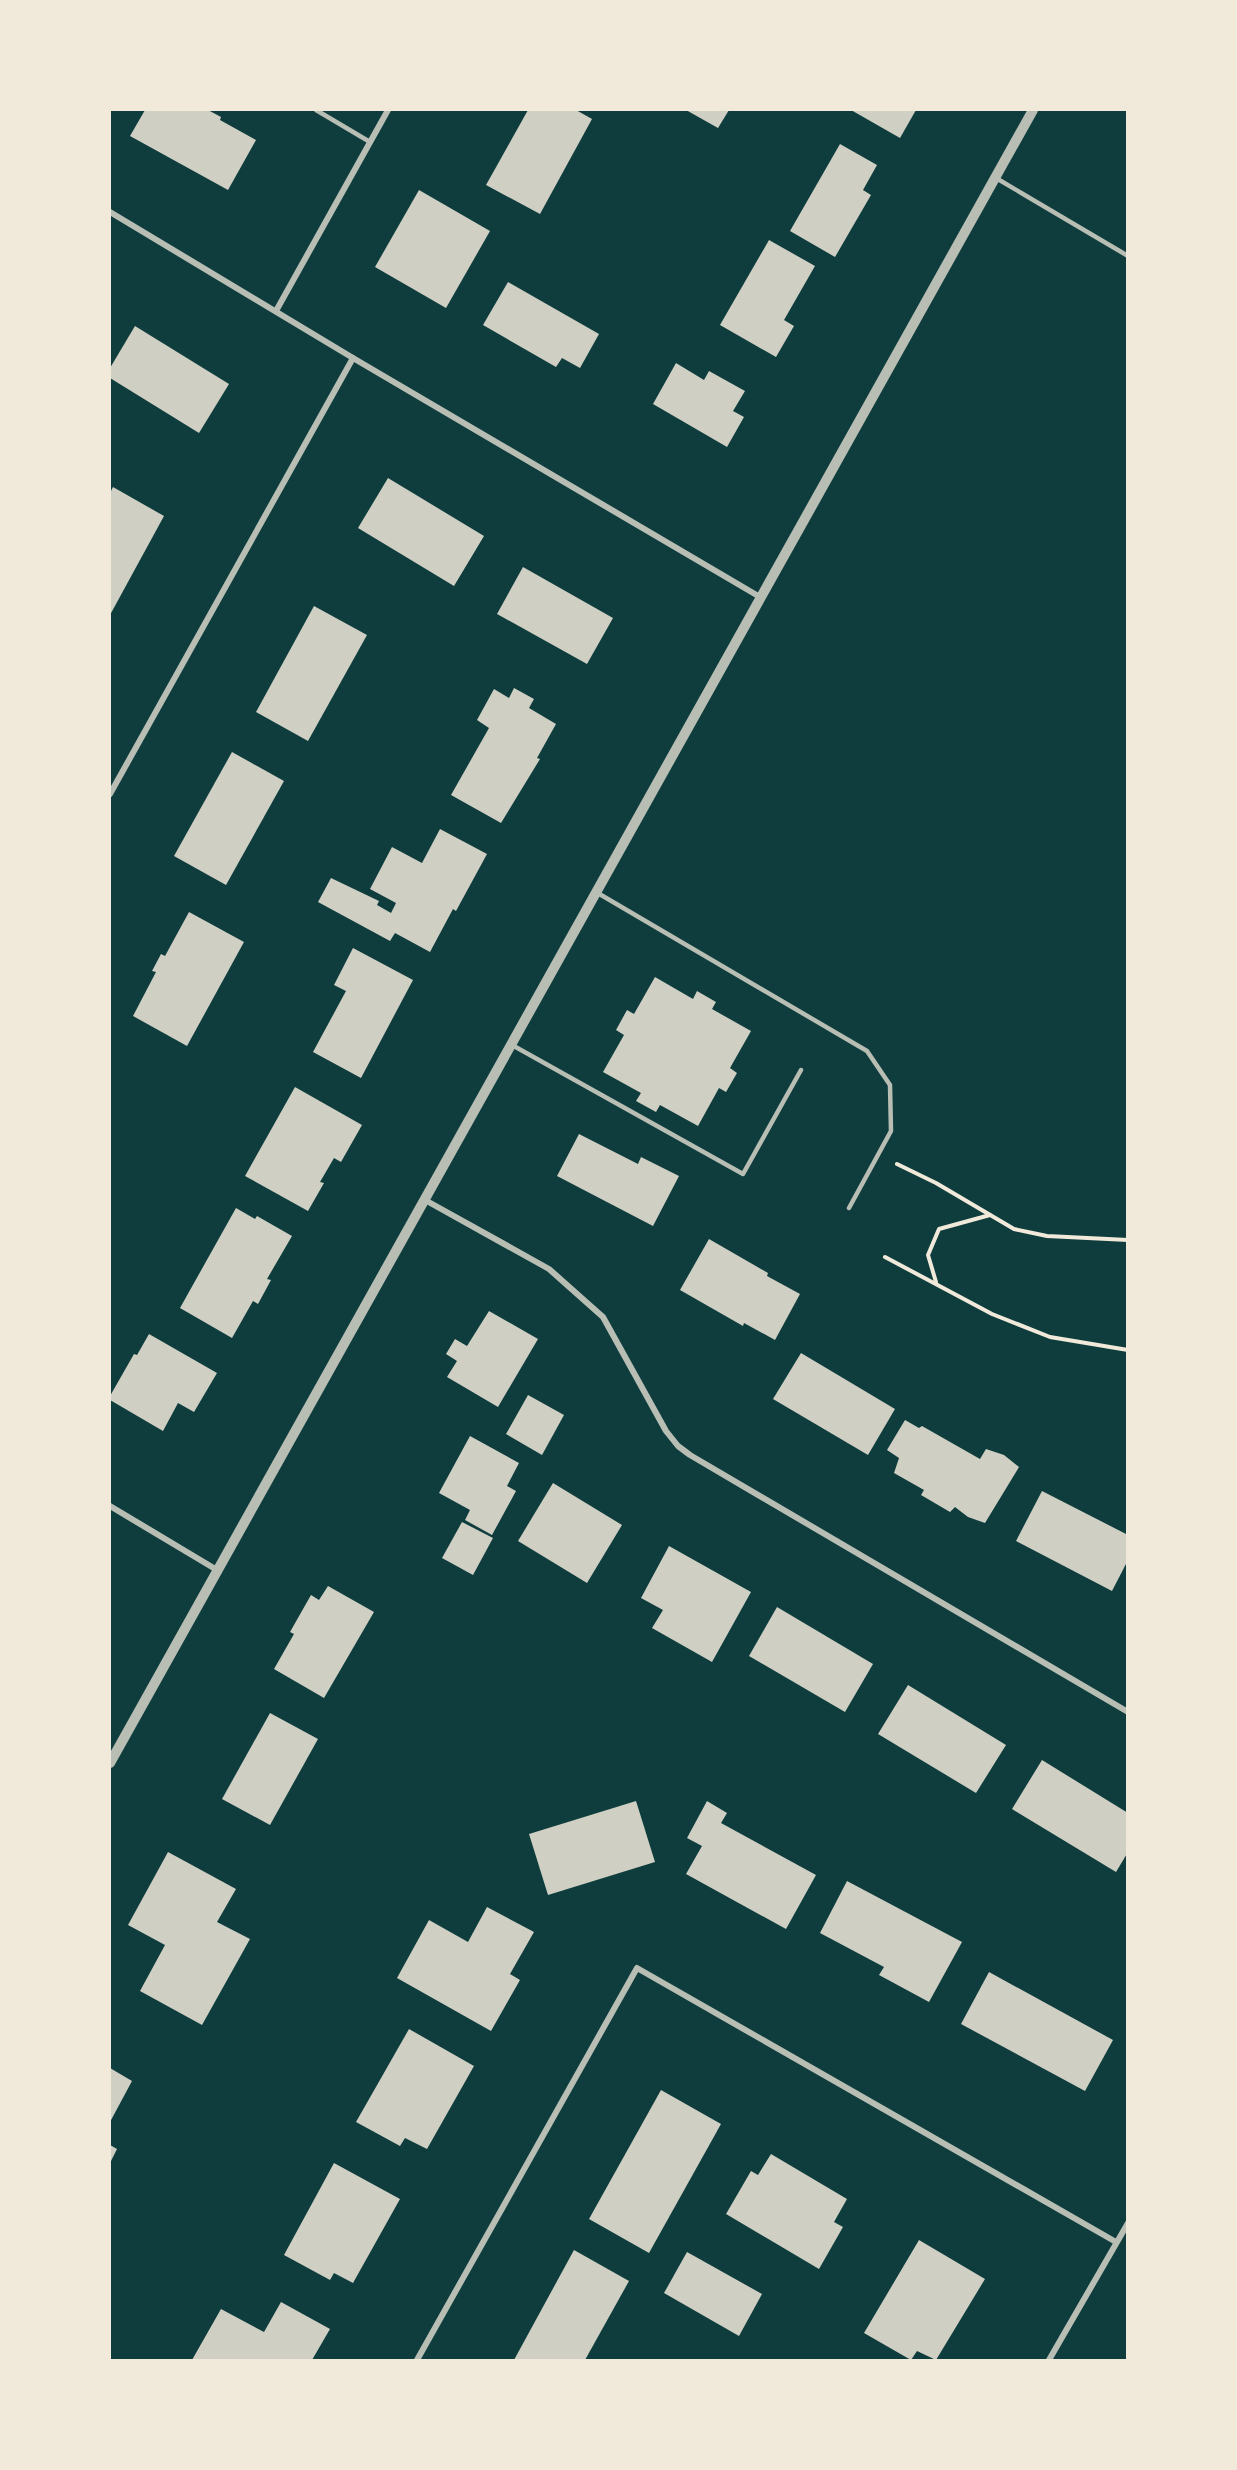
<svg xmlns="http://www.w3.org/2000/svg" width="1237" height="2470" font-family="Rubik,sans-serif">
	<style>
		.building { fill: #cfcfc3 }
		.lines { fill: none; stroke-linecap: round; stroke-linejoin: round }
		.path { stroke: #f1e9da; stroke-width: 4 }
		.service { stroke: #b8beb3; stroke-width: 4.5 }
		.minor { stroke: #b8beb3; stroke-width: 6 }
		.tertiary { stroke: #b8beb3; stroke-width: 10 }
	</style>
	<rect width="100%" height="100%" fill="#0f3d3e"/>
	<!-- building -->
	<g class="building">
		<path d="M145 110H208L221 117 220 120 256 140 228 190 130 136Z"/>
		<path d="M528 110H576L592 119 540 214 486 185Z"/>
		<path d="M686 110H729L718 128Z"/>
		<path d="M851 110H916L900 138Z"/>
		<path d="M840 144 877 165 863 190 871 195 835 257 790 231Z"/>
		<path d="M419 190 490 231 446 308 375 267Z"/>
		<path d="M769 240 815 266 784 320 794 326 776 357 720 325Z"/>
		<path d="M508 282 599 334 580 368 562 358 556 367 483 325Z"/>
		<path d="M135 326 229 384 199 433 110 378V368Z"/>
		<path d="M676 363 704 380 709 371 745 391 733 411 744 417 727 447 653 404Z"/>
		<path d="M388 478 484 536 454 586 358 528Z"/>
		<path d="M113 487 164 516 110 615V493Z"/>
		<path d="M523 567 613 618 587 664 497 614Z"/>
		<path d="M314 606 367 635 308 741 256 712Z"/>
		<path d="M514 688 534 699 529 708 556 724 537 758 540 759 501 823 451 795 489 728 477 720 494 689 509 698Z"/>
		<path d="M232 752 284 781 226 885 174 856Z"/>
		<path d="M440 829 487 854 456 911 453 909 430 952 395 933 390 941 318 902 331 878 379 901 377 905 391 913 396 903 370 889 392 847 422 863Z"/>
		<path d="M189 912 244 942 187 1046 133 1016 156 972 152 971 161 954 165 956Z"/>
		<path d="M353 948 413 980 361 1078 313 1052 346 991 334 985Z"/>
		<path d="M655 977 693 999 697 991 716 1002 712 1009 751 1031 730 1068 737 1073 726 1092 719 1088 698 1126 660 1105 656 1112 636 1101 641 1093 603 1072 624 1035 616 1030 627 1010 634 1014Z"/>
		<path d="M295 1087 362 1125 341 1162 334 1158 320 1182 324 1183 308 1211 245 1176Z"/>
		<path d="M579 1134 638 1164 641 1157 679 1176 653 1226 557 1176Z"/>
		<path d="M236 1208 255 1219 257 1216 292 1236 267 1279 271 1280 258 1304 253 1301 232 1338 180 1308Z"/>
		<path d="M709 1239 768 1273 767 1276 800 1294 775 1340 744 1323 743 1326 680 1290Z"/>
		<path d="M489 1311 538 1339 498 1407 447 1377 457 1361 446 1354 455 1339 467 1346Z"/>
		<path d="M149 1334 217 1373 194 1412 178 1403 163 1431 110 1400V1396L134 1354 137 1355Z"/>
		<path d="M801 1353 895 1409 868 1455 773 1399Z"/>
		<path d="M528 1395 564 1415 542 1455 506 1434Z"/>
		<path d="M905 1420 919 1428 922 1426 980 1459 986 1449 1004 1455 1019 1467 985 1523 968 1517 955 1507 950 1512 921 1495 924 1490 894 1473 899 1458 887 1450Z"/>
		<path d="M470 1436 519 1463 507 1486 516 1491 492 1535 465 1520 470 1510 439 1493Z"/>
		<path d="M553 1483 622 1525 587 1583 518 1541Z"/>
		<path d="M1042 1491 1128 1535V1560L1112 1591 1016 1541Z"/>
		<path d="M462 1522 493 1538 473 1575 442 1558Z"/>
		<path d="M669 1546 751 1592 712 1662 652 1628 663 1610 641 1598Z"/>
		<path d="M328 1586 374 1612 324 1698 274 1669 294 1634 290 1632 311 1595 319 1600Z"/>
		<path d="M777 1607 873 1664 845 1712 749 1656Z"/>
		<path d="M908 1685 1006 1745 976 1793 878 1734Z"/>
		<path d="M270 1713 318 1739 270 1825 222 1799Z"/>
		<path d="M1042 1760 1128 1813V1852L1116 1872 1012 1809Z"/>
		<path d="M636 1801 655 1862 548 1895 529 1834Z"/>
		<path d="M707 1801 727 1813 721 1823 816 1875 786 1929 686 1874 702 1846 687 1838Z"/>
		<path d="M168 1852 236 1889 217 1922 250 1939 202 2025 140 1991 165 1945 128 1925Z"/>
		<path d="M847 1881 962 1942 929 2002 879 1975 884 1967 820 1933Z"/>
		<path d="M487 1907 534 1932 510 1974 520 1980 491 2031 397 1978 429 1920 468 1942Z"/>
		<path d="M989 1972 1113 2040 1085 2091 961 2024Z"/>
		<path d="M409 2029 474 2066 427 2149 405 2138 400 2146 356 2122Z"/>
		<path d="M110 2068 132 2081 110 2122Z"/>
		<path d="M661 2090 721 2124 649 2253 589 2219Z"/>
		<path d="M110 2145 117 2149 110 2163Z"/>
		<path d="M771 2154 847 2199 834 2222 843 2227 819 2269 726 2214 751 2171 758 2175Z"/>
		<path d="M334 2163 400 2199 353 2283 334 2273 330 2280 284 2255Z"/>
		<path d="M919 2240 985 2279 936 2360 917 2351 911 2360 864 2333Z"/>
		<path d="M574 2250 629 2281 585 2360H514Z"/>
		<path d="M687 2252 762 2294 739 2336 664 2293Z"/>
		<path d="M281 2302 330 2329 312 2360H192L221 2309 264 2332Z"/>
	</g>
	<g class="lines">
		<!-- path -->
		<g class="path">
			<path d="M897 1164 936 1183 1014 1229 1047 1236 1128 1240"/>
			<path d="M885 1257 992 1314 1050 1337 1128 1350"/>
			<path d="M936 1282 928 1255 939 1229 990 1215"/>
		</g>
		<!-- service -->
		<g class="service">
			<path d="M316 110 370 142"/>
			<path d="M996 178 1128 256"/>
			<path d="M596 892 867 1051 890 1085 891 1131 849 1208"/>
			<path d="M512 1045 743 1174 801 1070"/>
		</g>
		<!-- minor -->
		<g class="minor">
			<path d="M110 212 353 358 760 597"/>
			<path d="M276 311 388 110"/>
			<path d="M110 794 353 358"/>
			<path d="M425 1200 549 1269 603 1317 666 1431 678 1446 690 1455 1128 1712"/>
			<path d="M110 1506 217 1570"/>
			<path d="M417 2360 637 1968 1116 2242"/>
			<path d="M1049 2360 1128 2223"/>
		</g>
		<!-- tertiary -->
		<path class="tertiary" d="M110 1763 1033 110"/>
	</g>
	<!-- border -->
	<rect width="1237" height="2470" fill="none" stroke="#f1e9da" stroke-width="222"/>
</svg>
